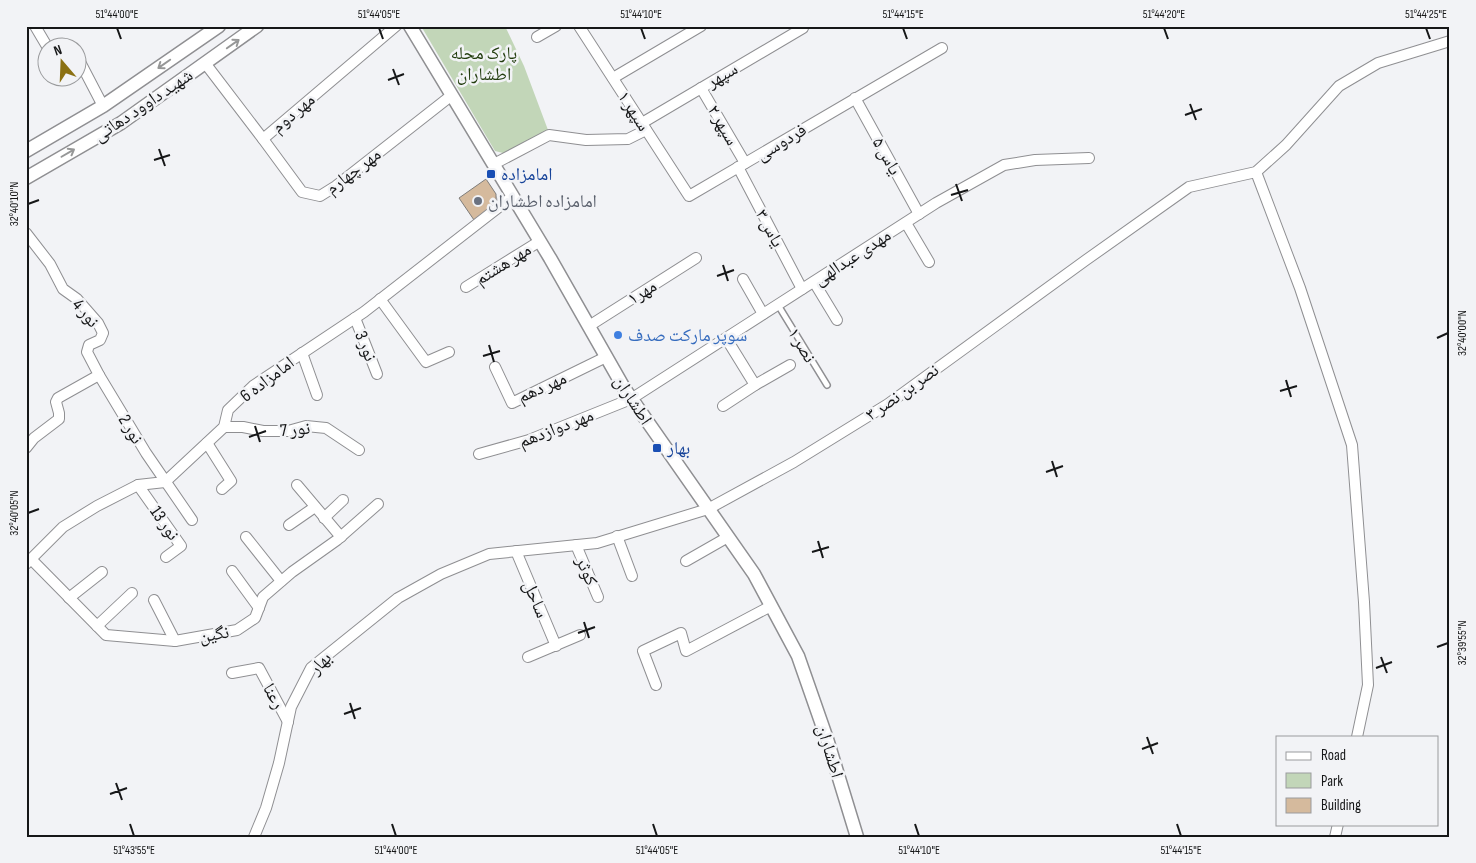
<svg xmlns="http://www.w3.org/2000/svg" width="1476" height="863" font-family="'Sofia Sans Condensed','Noto Naskh Arabic',sans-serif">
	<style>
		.green { fill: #c2d6b8 }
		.shadow { fill: #0003 }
		.building { fill: #d5ba9d; stroke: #7f7d7b }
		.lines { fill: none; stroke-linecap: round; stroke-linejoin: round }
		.service-casing { stroke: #8f8f92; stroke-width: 8 }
		.minor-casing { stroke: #8f8f92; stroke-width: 12 }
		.tertiary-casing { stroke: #8f8f92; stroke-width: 15 }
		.service { stroke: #fff; stroke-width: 5 }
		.minor { stroke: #fff; stroke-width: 10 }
		.tertiary { stroke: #fff; stroke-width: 12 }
		.oneway { stroke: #969797 }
		.ticks { fill: none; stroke: #161718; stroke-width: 2 }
		.transit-dot { fill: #1a4fb4; stroke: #f2f3f6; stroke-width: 2 }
		.worship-dot { fill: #6b7280; stroke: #f2f3f6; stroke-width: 2 }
		.shop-dot { fill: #3f7fe0; stroke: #f2f3f6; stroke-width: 2 }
		.labels { text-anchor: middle; stroke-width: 5; stroke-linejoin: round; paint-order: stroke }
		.park-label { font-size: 18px; fill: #223d0e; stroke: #f2f3f6 }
		.street-label { font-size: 18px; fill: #161718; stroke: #f2f3f6 }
		.transit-label { font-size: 18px; fill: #164399; stroke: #f2f3f6; text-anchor: start }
		.worship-label { font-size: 18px; fill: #5b616d; stroke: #f2f3f6; text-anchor: start }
		.shop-label { font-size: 18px; fill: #366cbe; stroke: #f2f3f6; text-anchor: start }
		.neatline { fill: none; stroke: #161718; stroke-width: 2 }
		.ticks-label { font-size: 12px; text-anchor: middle; fill: #161718 }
	</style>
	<rect width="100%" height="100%" fill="#f2f3f6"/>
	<!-- green -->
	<path class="green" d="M421 26H505L524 66 548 130 507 154 495 151Z"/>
	<!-- shadow -->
	<path class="shadow" d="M495 194 501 204V213L480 228 461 199Z"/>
	<!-- building -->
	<path class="building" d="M486 179 496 194V204L474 220 459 198Z"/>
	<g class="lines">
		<!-- service casing -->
		<g class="service-casing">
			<path id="service" d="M778 305 827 385"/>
		</g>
		<!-- minor casing -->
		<g class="minor-casing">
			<g id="minor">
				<path d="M35 26 48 48"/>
				<path d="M579 26 689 196 942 48"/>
				<path d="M537 37 556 26"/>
				<path d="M78 58 103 106"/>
				<path d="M205 63 263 139 396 26"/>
				<path d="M613 78 701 26"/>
				<path d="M701 88 745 163"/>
				<path d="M855 98 919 214"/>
				<path d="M642 123 803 28"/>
				<path d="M263 139 302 192 320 196 336 186 452 95"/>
				<path d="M494 164 549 135 586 140 628 139 646 130"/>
				<path d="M738 167 802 289"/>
				<path d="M1256 172 1300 288 1352 445 1364 602 1368 685 1357 737"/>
				<path d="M906 223 929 262"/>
				<path d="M26 233 50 264 63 289 77 299 98 323 103 333 100 340 89 345 87 352 99 375 58 398 56 402 59 413V419L34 438 26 448"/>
				<path d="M743 279 763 314"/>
				<path d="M814 282 837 320"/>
				<path d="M466 287 540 241"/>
				<path d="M380 299 426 362 449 352"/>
				<path d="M355 318 377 374"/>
				<path d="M589 326 696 258"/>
				<path d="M726 338 755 385"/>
				<path d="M302 353 317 395"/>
				<path d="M495 367 512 403 606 357"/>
				<path d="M99 375 146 453 192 520"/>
				<path d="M723 406 755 385 790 365"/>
				<path d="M224 427H243L263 431H288L306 426 326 428 359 450"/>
				<path d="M207 443 231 481 222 489"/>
				<path d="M479 454 529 440 631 399 936 203 1004 165 1035 160 1089 158"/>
				<path d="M138 485 181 546 166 557"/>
				<path d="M297 485 341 537"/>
				<path d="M324 518 343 500"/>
				<path d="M289 525 315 507"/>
				<path d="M617 536 632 576"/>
				<path d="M246 537 281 581"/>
				<path d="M576 545 598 597"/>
				<path d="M516 551 556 646"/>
				<path d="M31 559 106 635 175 641 237 630 255 618 263 597 292 572 337 540 378 504"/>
				<path d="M686 561 728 537"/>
				<path d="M26 564 63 527 97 506 138 485 165 482 224 427 228 410 253 386 364 312 513 196"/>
				<path d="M232 571 259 608"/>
				<path d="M69 598 102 572"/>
				<path d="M154 600 175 641"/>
				<path d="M97 626 132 593"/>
				<path d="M528 657 580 635"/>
				<path d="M232 673 259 668 288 722"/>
				<path d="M656 685 643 651 681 633 686 651 771 606"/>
				<path d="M254 837 266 808 279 763 291 707 311 668 398 598 441 574 489 554 597 543 708 509 794 462 888 404 1086 260 1189 187 1256 172 1286 145 1339 86 1378 63 1450 41"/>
				<path d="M1335 837 1338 824"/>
			</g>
		</g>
		<!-- tertiary casing -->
		<g class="tertiary-casing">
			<g id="tertiary">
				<path d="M410 26 550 258 624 388 754 574 798 656 827 739 857 837"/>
				<path d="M26 151 103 106 219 26"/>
				<path d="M26 178 121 123 257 26"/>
			</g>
		</g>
		<!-- service -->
		<use href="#service" class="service"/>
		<!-- minor -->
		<use href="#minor" class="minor"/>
		<!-- tertiary -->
		<use href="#tertiary" class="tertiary"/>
	</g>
	<!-- one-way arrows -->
	<defs><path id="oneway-shaft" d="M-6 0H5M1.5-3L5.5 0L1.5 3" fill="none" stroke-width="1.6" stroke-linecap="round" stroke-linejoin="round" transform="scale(1.25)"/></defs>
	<g class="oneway">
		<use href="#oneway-shaft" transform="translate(233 44) rotate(-35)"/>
		<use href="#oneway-shaft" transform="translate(164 64) rotate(145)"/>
		<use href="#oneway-shaft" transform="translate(68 153) rotate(-30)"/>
	</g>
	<!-- ticks -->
	<path class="ticks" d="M117 28 121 39M379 28 383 39M641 28 645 39M903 28 907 39M1164 28 1168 39M1426 28 1430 39M393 69 399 85M388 80 404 74M1190 104 1196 120M1185 115 1202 109M159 149 165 166M154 160 170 155M956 184 962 201M951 195 968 190M28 204 39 200M723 265 728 281M717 276 734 270M1437 338 1448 333M489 345 494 362M483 356 500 351M1286 380 1291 397M1280 391 1297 386M255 426 260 442M249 437 266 431M1052 461 1057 477M1046 472 1063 466M28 513 39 509M818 541 823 558M812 552 829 547M584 622 589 638M578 633 595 627M1437 647 1448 643M1381 657 1387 673M1376 668 1392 662M350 703 355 719M344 714 361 708M1147 737 1153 754M1142 749 1158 743M116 783 122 800M110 794 127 788M130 824 134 836M392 824 396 836M653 824 657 836M915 824 919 836M1177 824 1181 836"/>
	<!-- markers -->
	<g class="transit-dot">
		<rect x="486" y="169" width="10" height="10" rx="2.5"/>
		<rect x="652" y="443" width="10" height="10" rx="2.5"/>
	</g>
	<circle class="worship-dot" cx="478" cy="201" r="5"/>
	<circle class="shop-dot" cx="618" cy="335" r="5"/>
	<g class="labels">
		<!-- park labels -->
		<g class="park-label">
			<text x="484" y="59">پارک محله<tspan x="484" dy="21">اطشاران</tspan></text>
		</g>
		<!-- street labels -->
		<g class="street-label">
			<text transform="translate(722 75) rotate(-30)" y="6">سپهر</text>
			<text transform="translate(143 105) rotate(-34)" y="6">شهید داوود دهاتی</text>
			<text transform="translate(634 111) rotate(57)" y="6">سپهر ۱</text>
			<text transform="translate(293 113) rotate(-40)" y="6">مهر دوم</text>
			<text transform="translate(723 125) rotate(60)" y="6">سپهر ۲</text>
			<text transform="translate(781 142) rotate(-31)" y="6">فردوسی</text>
			<text transform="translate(887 156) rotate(61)" y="6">یاس ۵</text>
			<text transform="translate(353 171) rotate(-37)" y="6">مهر چهارم</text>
			<text transform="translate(770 228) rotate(62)" y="6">یاس ۳</text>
			<text transform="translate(852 257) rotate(-33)" y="6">مهدی عبدالهی</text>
			<text transform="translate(503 264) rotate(-32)" y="6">مهر هشتم</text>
			<text transform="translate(642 292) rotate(-32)" y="6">مهر۱</text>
			<text transform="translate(86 313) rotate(50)" y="6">نور 4</text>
			<text transform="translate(802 345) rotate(59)" y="6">نصر ۱</text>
			<text transform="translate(366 346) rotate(68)" y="6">نور 3</text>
			<text transform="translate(267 379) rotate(-37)" y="6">امامزاده 6</text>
			<text transform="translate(542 387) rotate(-24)" y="6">مهر دهم</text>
			<text transform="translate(902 392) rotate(-35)" y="6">نصر بن نصر ۳</text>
			<text transform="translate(633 400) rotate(57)" y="6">اطشاران</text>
			<text transform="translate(556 428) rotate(-21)" y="6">مهر دوازدهم</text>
			<text transform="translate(131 429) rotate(59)" y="6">نور 2</text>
			<text transform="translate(295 429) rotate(-5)" y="6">نور 7</text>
			<text transform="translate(165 523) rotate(55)" y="6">نور 13</text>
			<text transform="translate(587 571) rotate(67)" y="6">کوثر</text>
			<text transform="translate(536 599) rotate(67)" y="6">ساحل</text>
			<text transform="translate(214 634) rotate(-10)" y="6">نگین</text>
			<text transform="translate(320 663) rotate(-46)" y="6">بهار</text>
			<text transform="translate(274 696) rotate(61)" y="6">رعنا</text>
			<text transform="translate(830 751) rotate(73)" y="6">اطشاران</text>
		</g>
		<!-- transit labels -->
		<g class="transit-label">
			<text x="501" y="180">امامزاده</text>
			<text x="667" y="454">بهار</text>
		</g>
		<!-- worship labels -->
		<g class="worship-label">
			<text x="488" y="207">امامزاده اطشاران</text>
		</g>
		<!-- shop labels -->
		<g class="shop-label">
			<text x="628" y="341">سوپر مارکت صدف</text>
		</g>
	</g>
	<!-- border -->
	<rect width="1476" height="863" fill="none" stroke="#f2f3f6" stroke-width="55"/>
	<!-- legend -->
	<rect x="1276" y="736" width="162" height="90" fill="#f2f3f6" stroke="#9a9b9d"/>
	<rect x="1286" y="752" width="25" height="8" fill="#ffffff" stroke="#9a9b9d"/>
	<text x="1321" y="760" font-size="15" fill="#161718">Road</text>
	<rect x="1286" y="773" width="25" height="15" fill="#c2d6b8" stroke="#9a9b9d"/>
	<text x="1321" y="786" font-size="15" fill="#161718">Park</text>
	<rect x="1286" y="798" width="25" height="15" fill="#d5ba9d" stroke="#9a9b9d"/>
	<text x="1321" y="810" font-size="15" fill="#161718">Building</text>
	<!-- north arrow -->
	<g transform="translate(62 62) rotate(341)"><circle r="24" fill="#f2f3f6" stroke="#9a9b9d"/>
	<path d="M0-4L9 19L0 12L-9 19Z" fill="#8b7113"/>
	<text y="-8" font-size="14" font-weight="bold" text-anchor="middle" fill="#161718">N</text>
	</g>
	<rect x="28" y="28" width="1420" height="808" class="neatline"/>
	<g class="ticks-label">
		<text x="117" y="18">51°44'00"E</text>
		<text x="379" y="18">51°44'05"E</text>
		<text x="641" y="18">51°44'10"E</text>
		<text x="903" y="18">51°44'15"E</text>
		<text x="1164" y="18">51°44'20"E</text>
		<text x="1426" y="18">51°44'25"E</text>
		<text transform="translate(14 204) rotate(-90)" y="4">32°40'10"N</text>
		<text transform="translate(1462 333) rotate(-90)" y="4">32°40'00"N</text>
		<text transform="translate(14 513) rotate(-90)" y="4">32°40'05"N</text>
		<text transform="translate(1462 643) rotate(-90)" y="4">32°39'55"N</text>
		<text x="134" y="854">51°43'55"E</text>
		<text x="396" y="854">51°44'00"E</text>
		<text x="657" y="854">51°44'05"E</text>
		<text x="919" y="854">51°44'10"E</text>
		<text x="1181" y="854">51°44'15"E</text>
	</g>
</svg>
